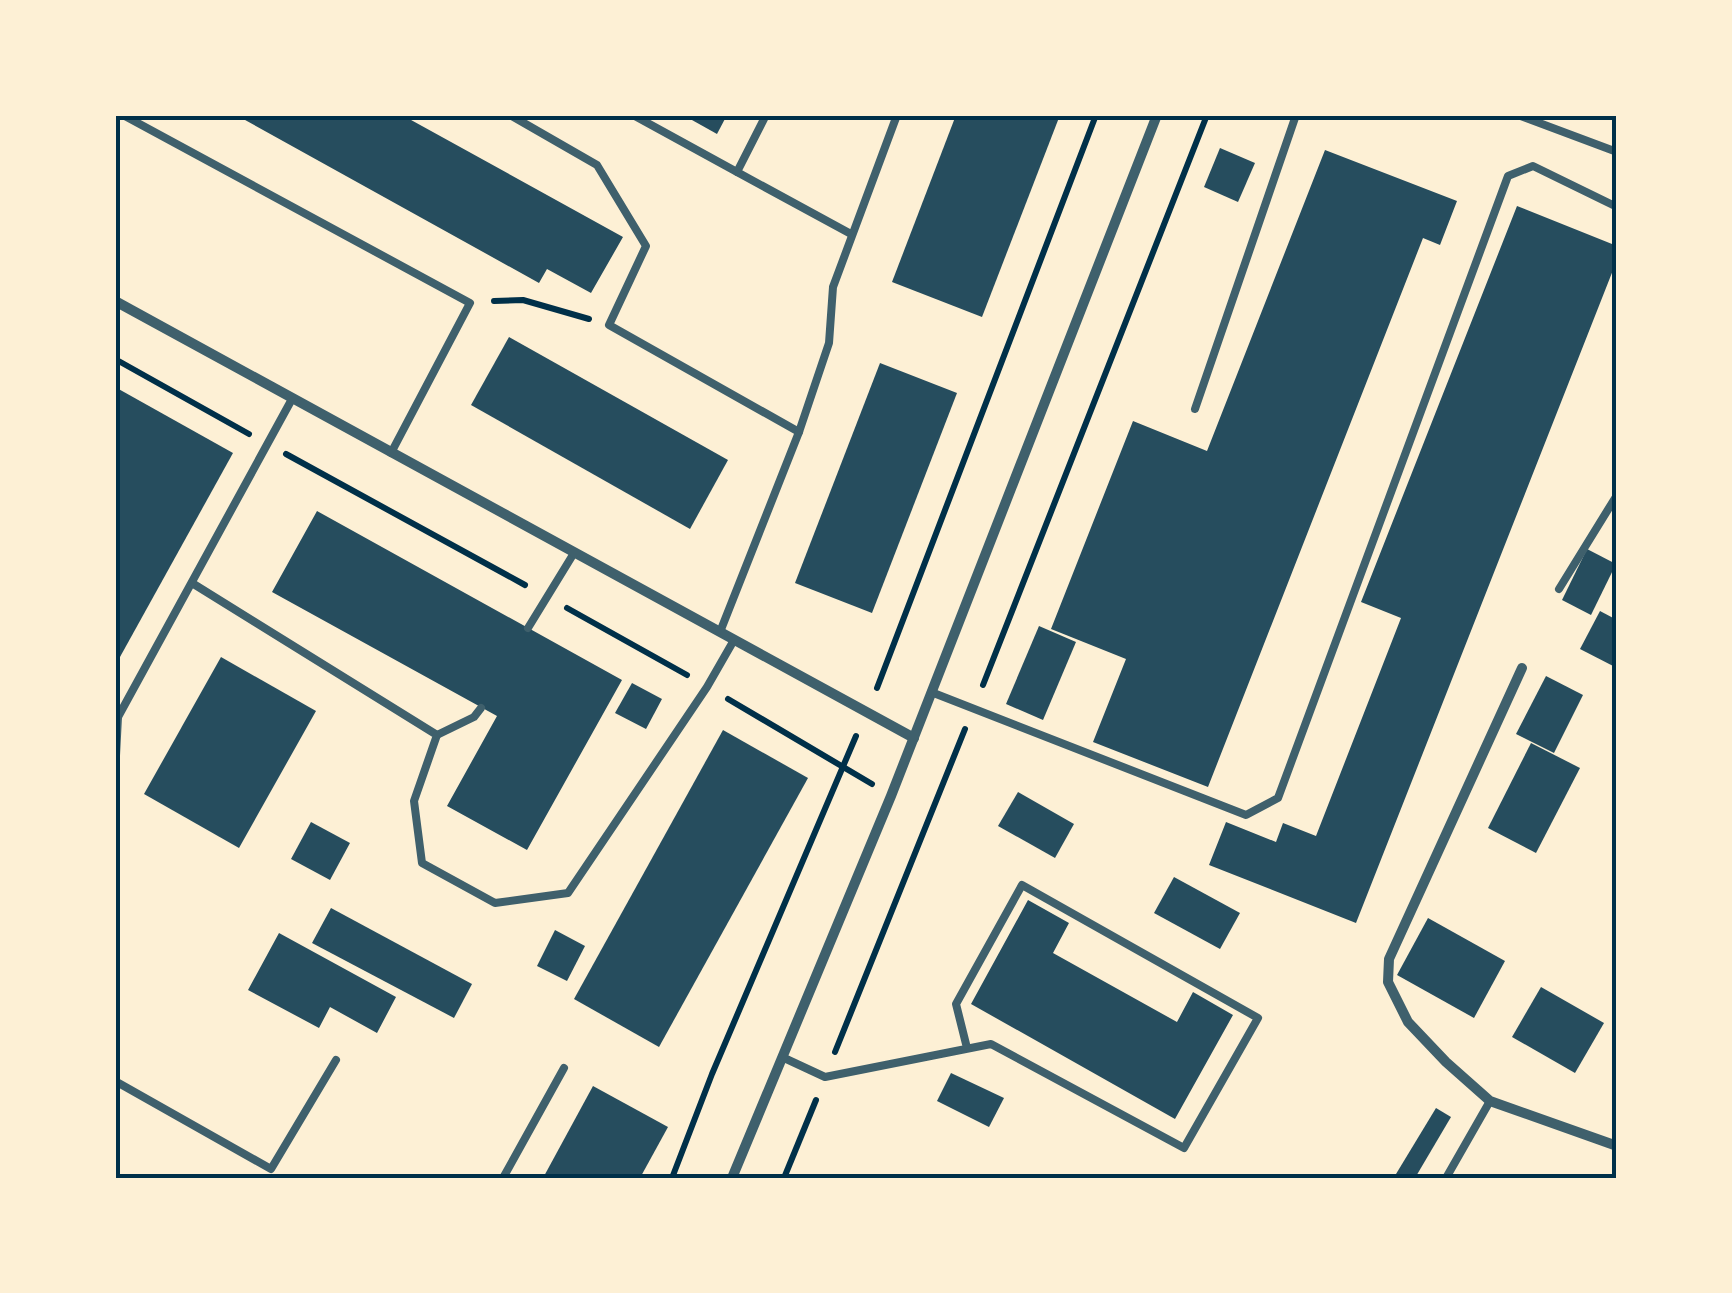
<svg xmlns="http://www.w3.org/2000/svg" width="1732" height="1293" font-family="Mulish,sans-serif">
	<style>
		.building { fill: #264d5e }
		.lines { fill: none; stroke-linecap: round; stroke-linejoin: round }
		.path { stroke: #003049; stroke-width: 6 }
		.service { stroke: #3f606c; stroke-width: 8 }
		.minor { stroke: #3f606c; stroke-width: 10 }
		.neatline { fill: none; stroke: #003049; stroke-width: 4 }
	</style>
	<rect width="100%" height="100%" fill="#fdf0d5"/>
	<!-- building -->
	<g class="building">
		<path d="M236 115H402L623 237 591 293 547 269 539 283Z"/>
		<path d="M683 115H727L717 134Z"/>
		<path d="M956 115H1060L982 317 892 282Z"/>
		<path d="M1220 148 1255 163 1238 202 1204 187Z"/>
		<path d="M1325 150 1457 201 1440 245 1423 238 1208 787 1093 742 1126 659 1051 629 1133 421 1207 451Z"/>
		<path d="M1517 206 1617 246V260L1356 923 1209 865 1226 822 1276 842 1283 823 1316 836 1401 618 1361 602Z"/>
		<path d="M509 337 728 460 690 529 471 405Z"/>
		<path d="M880 363 957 393 872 613 795 583Z"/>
		<path d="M115 387 233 453 115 666Z"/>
		<path d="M317 511 622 680 527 850 447 806 497 716 272 592Z"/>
		<path d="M1587 549 1616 564 1591 615 1562 600Z"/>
		<path d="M1600 611 1617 620V668L1580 649Z"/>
		<path d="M1039 626 1076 642 1043 720 1006 704Z"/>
		<path d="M221 657 316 711 239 848 144 794Z"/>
		<path d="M1546 676 1583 695 1554 753 1516 734Z"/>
		<path d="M632 683 662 699 646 729 615 713Z"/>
		<path d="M723 730 808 778 659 1047 574 999Z"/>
		<path d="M1531 743 1580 768 1536 853 1488 828Z"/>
		<path d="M1018 792 1074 824 1055 858 998 826Z"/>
		<path d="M311 822 350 843 330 880 291 859Z"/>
		<path d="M1174 877 1240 913 1220 949 1154 913Z"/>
		<path d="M1028 900 1069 923 1053 953 1177 1022 1193 992 1233 1015 1175 1119 971 1004Z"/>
		<path d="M331 908 472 984 454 1018 312 943Z"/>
		<path d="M1428 918 1505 961 1474 1018 1397 975Z"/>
		<path d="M555 930 585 946 567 981 537 966Z"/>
		<path d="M279 933 396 997 377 1033 330 1007 319 1028 248 990Z"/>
		<path d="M1541 987 1604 1023 1575 1073 1512 1037Z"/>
		<path d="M951 1073 1004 1098 989 1127 937 1101Z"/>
		<path d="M593 1086 668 1127 640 1178H543Z"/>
		<path d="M1436 1108 1451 1117 1415 1178H1403L1396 1174Z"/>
	</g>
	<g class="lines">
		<!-- path -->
		<g class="path">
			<path d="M494 301 523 300 589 319"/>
			<path d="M115 359 249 434"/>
			<path d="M286 454 525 585"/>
			<path d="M567 608 687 675"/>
			<path d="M983 685 1207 115"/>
			<path d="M877 688 1096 115"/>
			<path d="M728 699 872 784"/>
			<path d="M835 1052 965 729"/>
			<path d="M672 1178 712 1074 856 736"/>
			<path d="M784 1178 816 1100"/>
		</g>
		<!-- service -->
		<g class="service">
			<path d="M123 115 470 303 391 453"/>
			<path d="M510 115 597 165 646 246 609 325 799 432"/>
			<path d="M633 115 737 172"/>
			<path d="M766 115 737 172 851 234"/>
			<path d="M1518 115 1617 152"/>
			<path d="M1195 409 1296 115"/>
			<path d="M192 583 437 735 414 801 422 863 495 903 568 893 707 687 734 640"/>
			<path d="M1559 589 1617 495"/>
			<path d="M528 628 574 553"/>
			<path d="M720 632 799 432 829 343 833 287 897 115"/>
			<path d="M931 692 1246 815 1278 798 1508 176 1533 166 1617 207"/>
			<path d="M115 715 118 717 292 399"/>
			<path d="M437 735 474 717 481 708"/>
			<path d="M115 775 118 717"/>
			<path d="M782 1057 825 1077 991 1044 1184 1148 1258 1018 1022 885 956 1004 967 1048"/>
			<path d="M115 1081 271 1169 336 1060"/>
			<path d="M503 1178 564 1068"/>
			<path d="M1446 1178 1490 1101"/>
		</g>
		<!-- minor -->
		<g class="minor">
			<path d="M115 301 914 738"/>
			<path d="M1522 668 1389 959 1388 982 1408 1022 1446 1062 1490 1101 1617 1146"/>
			<path d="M732 1178 891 796 1157 115"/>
		</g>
	</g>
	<!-- border -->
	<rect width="1732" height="1293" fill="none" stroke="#fdf0d5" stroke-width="235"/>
	<rect x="118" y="118" width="1496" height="1058" class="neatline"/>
</svg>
